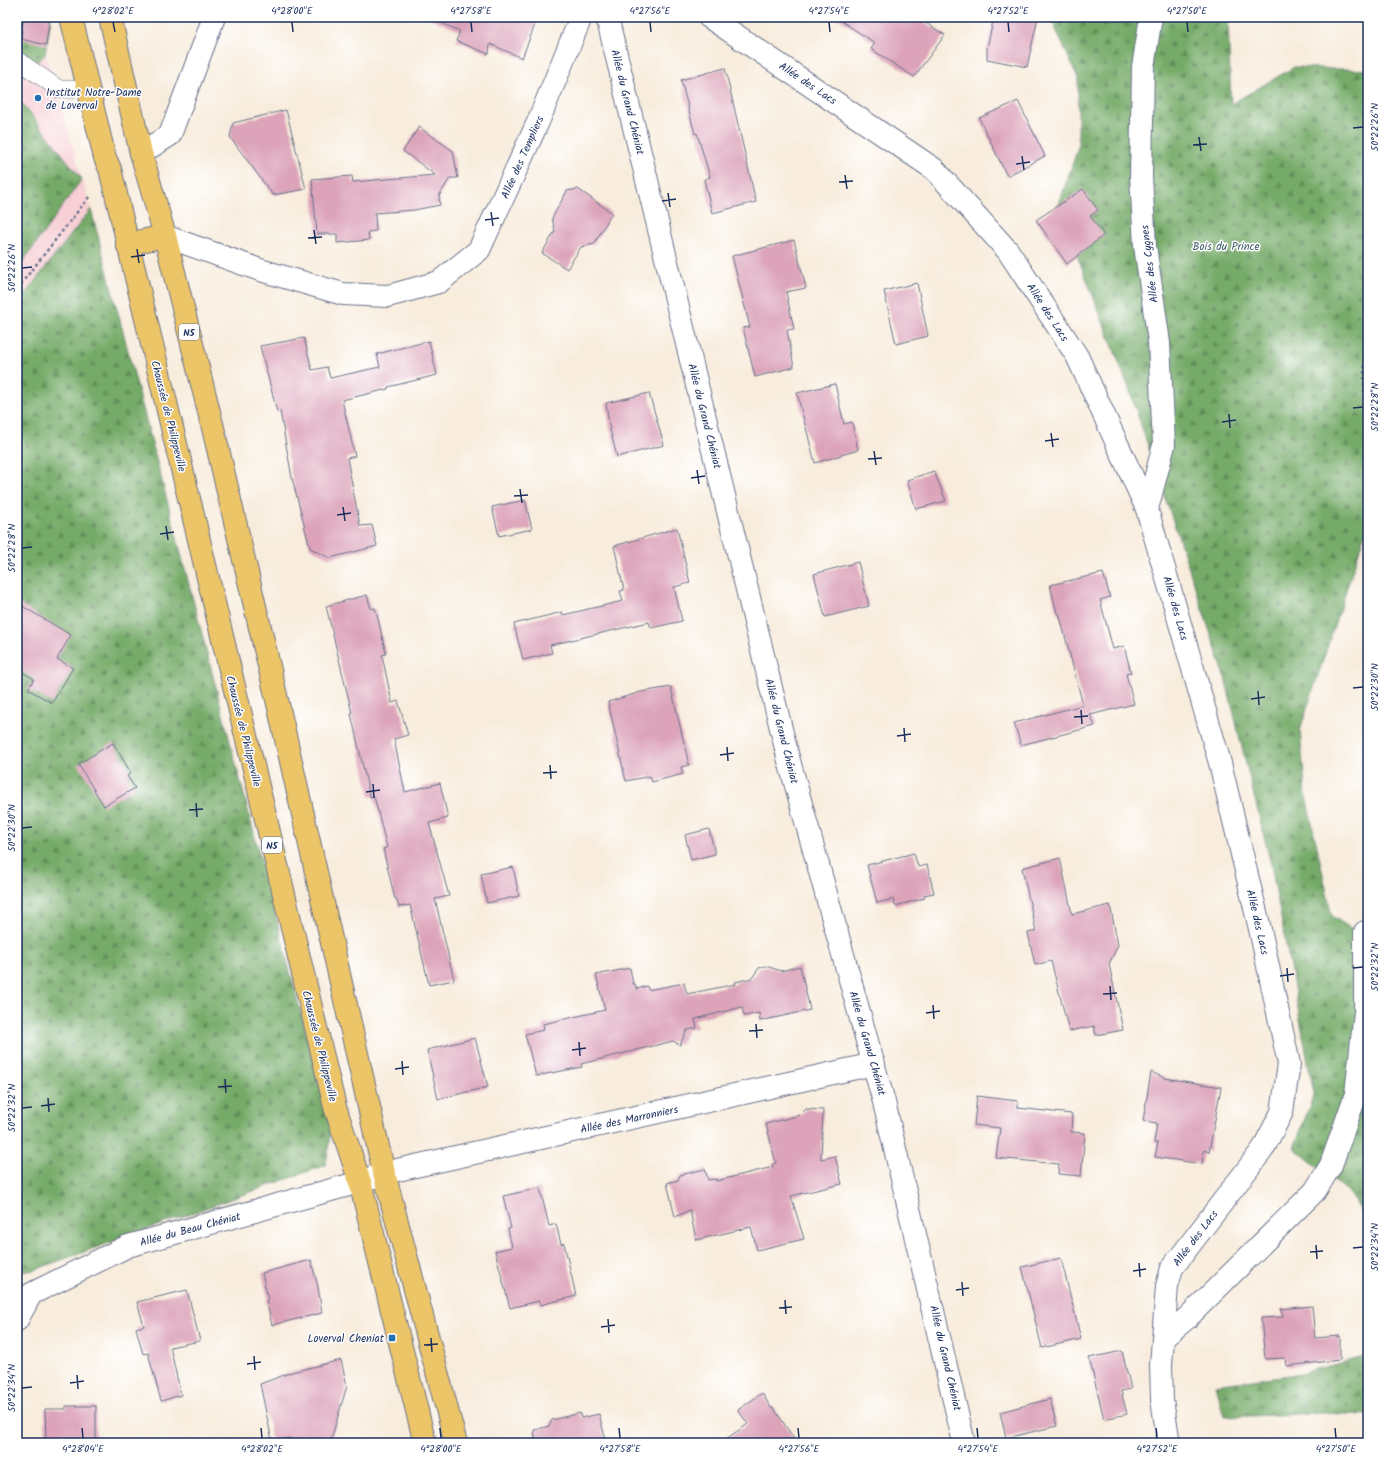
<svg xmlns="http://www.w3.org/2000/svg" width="1385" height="1460" font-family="Kalam,sans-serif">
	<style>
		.built { fill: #f7cfd5 }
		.forest { fill: url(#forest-firs); stroke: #486c63 }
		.building { fill: #dca3b9 }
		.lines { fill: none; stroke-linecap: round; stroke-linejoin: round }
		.lane-casing { stroke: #68718a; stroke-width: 18 }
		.street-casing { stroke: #68718a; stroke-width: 24 }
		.primary-casing { stroke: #68718a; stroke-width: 24 }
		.path { stroke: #68718a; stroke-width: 2.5; stroke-dasharray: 3 3; stroke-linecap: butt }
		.lane { stroke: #fff; stroke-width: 17 }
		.street { stroke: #fff; stroke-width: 22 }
		.primary { stroke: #edc569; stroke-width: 22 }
		.ticks { fill: none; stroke: #1b2f5e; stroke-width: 1.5 }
		.poi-dot { fill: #1f6fb2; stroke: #fff; stroke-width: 1.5 }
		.labels { text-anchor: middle; stroke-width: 3; stroke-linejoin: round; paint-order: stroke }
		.shield { fill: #fff; stroke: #5f6d8e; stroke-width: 1 }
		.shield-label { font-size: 10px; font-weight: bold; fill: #1b2f5e }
		.street-label { font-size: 11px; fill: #1b2f5e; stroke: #fff }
		.poi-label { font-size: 11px; fill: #1b2f5e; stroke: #fff; text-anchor: start }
		.park-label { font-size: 11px; fill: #3e5c66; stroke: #fff }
		.neatline { fill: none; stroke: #1b2f5e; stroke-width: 1.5 }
		.ticks-label { font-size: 10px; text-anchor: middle; fill: #1b2f5e }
	</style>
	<defs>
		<pattern id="forest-firs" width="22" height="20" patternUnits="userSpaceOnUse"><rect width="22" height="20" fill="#74aa68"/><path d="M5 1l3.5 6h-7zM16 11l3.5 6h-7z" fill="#5e8b59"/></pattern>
	</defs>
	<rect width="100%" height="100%" fill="#fff"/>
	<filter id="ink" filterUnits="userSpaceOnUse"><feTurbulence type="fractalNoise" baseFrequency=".025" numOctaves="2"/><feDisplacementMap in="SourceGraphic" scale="8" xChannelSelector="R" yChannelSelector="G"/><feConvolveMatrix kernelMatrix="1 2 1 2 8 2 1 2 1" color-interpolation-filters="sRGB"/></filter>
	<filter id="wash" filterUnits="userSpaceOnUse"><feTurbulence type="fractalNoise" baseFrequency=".012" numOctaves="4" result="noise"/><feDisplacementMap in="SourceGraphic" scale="16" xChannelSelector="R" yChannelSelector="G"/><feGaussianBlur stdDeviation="0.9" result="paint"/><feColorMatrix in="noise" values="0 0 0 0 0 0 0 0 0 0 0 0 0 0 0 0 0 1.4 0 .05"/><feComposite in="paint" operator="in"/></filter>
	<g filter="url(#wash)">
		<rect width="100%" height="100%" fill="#f8ecdc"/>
		<!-- built -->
		<path class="built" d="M17 17H35L91 209 17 304Z"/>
		<!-- forest -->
		<g class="forest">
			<path d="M17 17H50L51 18 45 55 17 80Z"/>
			<path d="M1050 17H1228L1231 104 1294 67 1368 70 1367 527 1300 730 1306 796 1332 916 1350 928 1368 926V1224L1351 1194 1294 1148 1314 1094 1271 865 1224 674 1127 383 1058 207 1078 147V78Z"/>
			<path d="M17 97 82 179 17 270Z"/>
			<path d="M91 209 331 1128 326 1165 34 1270 17 1273V304Z"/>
			<path d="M1368 1356V1415L1322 1413 1224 1417 1215 1385 1296 1374Z"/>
		</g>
		<g id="blocks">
			<!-- building -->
			<g class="building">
				<path d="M24 17H50L46 45 21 39Z"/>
				<path d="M427 17H538L522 58 490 44 489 54 456 41 460 31Z"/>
				<path d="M835 17H916L945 35 914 77 871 49 875 43Z"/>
				<path d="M994 17H1038L1027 67 987 59V48Z"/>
				<path d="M725 68 756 202 712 213 704 179 710 177 697 133 695 134 681 80Z"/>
				<path d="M1018 101 1045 156 1007 176 979 118Z"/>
				<path d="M286 110 306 189 273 195 230 137 233 123Z"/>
				<path d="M419 127 453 151 458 178H450L439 196 440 205 414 210 375 213 376 231 368 232 369 240 337 243V234H317L312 179 352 176 353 182 435 175 403 151Z"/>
				<path d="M578 189 612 213 594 244 581 247 567 269 542 253 555 231 552 218 567 191Z"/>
				<path d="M1083 189 1098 210 1090 216 1104 235 1067 264 1036 220Z"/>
				<path d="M794 240 806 288 786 292 794 329 787 330 794 367 755 377 743 328 750 327 732 256Z"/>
				<path d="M917 283 928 336 896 344 884 291Z"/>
				<path d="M304 338 312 370 327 367 330 378 380 367 377 354 429 341 437 375 388 387V389L342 400 355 456 347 458 360 526 372 525 377 546 330 558 310 548 292 478 280 411 277 412 260 346Z"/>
				<path d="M835 384 844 424 852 422 858 450 815 463 797 393Z"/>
				<path d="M649 393 664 445 617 457 609 425 606 403Z"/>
				<path d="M934 471 946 501 916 509 907 480Z"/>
				<path d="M525 500 532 529 499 536 492 507Z"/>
				<path d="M677 528 690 583 674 587 682 621 651 628 649 622 550 645 552 653 523 660 514 624 562 612 563 615 623 601 620 591 624 590 614 546Z"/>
				<path d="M858 562 869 606 825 617 814 574Z"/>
				<path d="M1103 573 1110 597 1100 600 1113 649 1124 646 1131 673 1126 674 1134 704 1090 715 1095 726 1021 745 1014 723 1083 705 1059 613H1057L1050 585Z"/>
				<path d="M367 595 371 609 375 608 379 623 386 654 382 655 392 703 398 701 408 735 394 739 405 792 440 783 448 818 429 823 449 896 435 899 454 980 429 985 410 905 399 907 396 898 395 899 383 849 387 848 374 796 370 797 351 714 352 713 326 606Z"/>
				<path d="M17 603 71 635 57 659 73 668 52 703 28 689 34 679 17 669Z"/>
				<path d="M671 687 689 765 681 767 683 774 652 782 650 776 626 781 608 702 641 692Z"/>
				<path d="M113 743 131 773 127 776 135 788 104 806 78 764Z"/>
				<path d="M709 829 715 854 691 860 685 835Z"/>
				<path d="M914 853 918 867 927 865 934 893 924 895 925 898 895 906 893 899 877 903 867 865Z"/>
				<path d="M1060 858 1072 914 1110 905 1118 945 1109 964 1123 1030 1096 1035 1094 1026 1069 1031 1051 961 1035 965 1028 933 1036 931 1022 868Z"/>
				<path d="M513 867 519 896 487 903 481 874Z"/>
				<path d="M766 966 781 971 800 966 810 1010 760 1021 759 1013 744 1016 742 1007 695 1019 697 1028 687 1030 680 1045 673 1041 581 1064 582 1067 536 1076 525 1034 544 1030 543 1024 605 1010 596 975 630 968 633 984H635L637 989 647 986 648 990 684 983 687 994 736 984 735 982 752 978 759 968Z"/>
				<path d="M475 1038 488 1087 438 1099 427 1050Z"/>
				<path d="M1151 1072 1165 1078 1221 1087 1209 1152 1204 1150 1202 1164 1155 1157 1158 1143H1154L1157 1123 1143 1121Z"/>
				<path d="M977 1096 1018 1101V1108L1072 1114 1071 1132 1085 1133 1081 1176 1058 1174 1059 1164 996 1158 1000 1128 974 1125Z"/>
				<path d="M806 1109 823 1110 821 1159 835 1156 842 1184 791 1196 804 1239 757 1250 751 1227 696 1240 690 1210 675 1217 667 1183 678 1180 680 1175 705 1169 708 1180 716 1179V1181L773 1167 772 1164 776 1163 766 1124 800 1115Z"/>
				<path d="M540 1188 549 1226 556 1224 561 1244 564 1243 576 1296 540 1305 539 1301 510 1308 495 1251 512 1247 508 1229 511 1228 503 1196Z"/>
				<path d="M1061 1258 1081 1339 1042 1348 1022 1267Z"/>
				<path d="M311 1260 318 1287 322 1313 272 1325 266 1300 268 1299 262 1273Z"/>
				<path d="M187 1290 200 1341 170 1347 181 1395 161 1401 148 1353 143 1354 136 1328 144 1326 137 1302Z"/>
				<path d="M1312 1306 1315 1338 1340 1336V1360L1286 1366 1285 1358 1265 1359 1261 1318 1283 1317 1281 1309Z"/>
				<path d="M1122 1351 1131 1389 1121 1391 1127 1414 1104 1419 1089 1358Z"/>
				<path d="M341 1360 347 1386 330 1443H291L290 1438 272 1441 260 1384 292 1372Z"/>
				<path d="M762 1393 771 1408 773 1407 797 1443H720L748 1424 738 1410Z"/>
				<path d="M1050 1399 1057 1426 1006 1438 1000 1412Z"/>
				<path d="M66 1406H96V1443H46L45 1409H66Z"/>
				<path d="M580 1413 581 1418 599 1414 605 1437H603L604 1443H536L534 1430 549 1426 552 1420Z"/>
			</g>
		</g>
	</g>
	<g filter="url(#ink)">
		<use href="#blocks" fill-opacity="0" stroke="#68718a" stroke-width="1"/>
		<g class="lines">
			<!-- lane casing -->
			<g class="lane-casing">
				<path id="lane" d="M17 60 59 89 89 90"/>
			</g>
			<!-- street casing -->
			<g class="street-casing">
				<g id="street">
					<path d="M607 17 788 757 884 1102 964 1443"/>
					<path d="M709 17 934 169 1008 251 1077 356 1147 509 1220 763 1260 929 1289 1064 1282 1112 1263 1149 1172 1268 1167 1286 1161 1365 1162 1400 1169 1443"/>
					<path d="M141 153 170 135 214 17"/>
					<path d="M165 236 260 270 343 294 388 296 439 282 479 250 538 122 581 17"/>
					<path d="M1147 509 1164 445 1159 342 1145 246 1141 176 1143 67 1151 17"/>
					<path d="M17 1320 31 1294 128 1246 360 1182 384 1173 874 1064"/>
					<path d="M1164 1337 1187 1318 1315 1191 1331 1165 1356 1094 1365 1012V932"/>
				</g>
			</g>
			<!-- primary casing -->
			<g class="primary-casing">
				<g id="primary">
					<path d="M71 17 105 158 110 169 335 1107 360 1182 425 1443"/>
					<path d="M110 17 141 153 165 236 213 428 278 704 384 1173 456 1443"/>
					<path d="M127 244 165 236"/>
				</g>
			</g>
			<!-- path -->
			<g class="path">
				<path d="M1368 197 1366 220 1364 388 1368 427"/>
				<path d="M17 289 89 197"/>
			</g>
			<!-- lane -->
			<use href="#lane" class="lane"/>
			<!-- street -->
			<use href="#street" class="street"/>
			<!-- primary -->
			<use href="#primary" class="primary"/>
		</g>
	</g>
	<!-- ticks -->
	<path class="ticks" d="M113 22 115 32M292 22 293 32M471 22 472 32M650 22 651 32M829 22 830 32M1008 22 1009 32M1187 22 1188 32M1353 128 1363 127M1199 137 1201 151M1193 145 1207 144M1022 156 1024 170M1016 164 1030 162M845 175 847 189M839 182 853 181M668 193 670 207M662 201 676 199M491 212 493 226M485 220 499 218M314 230 316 244M308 238 322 237M137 249 139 263M131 257 145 255M22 268 32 267M1353 408 1363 407M1229 414 1230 428M1222 422 1236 420M1051 433 1053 447M1045 441 1059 439M874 451 876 465M868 459 882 458M697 470 699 484M691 478 705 476M520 489 522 503M514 496 528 495M343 507 345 521M337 515 351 513M166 526 168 540M160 534 174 532M22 548 32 547M1353 688 1363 687M1258 691 1259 705M1251 699 1265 697M1081 710 1082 724M1074 717 1088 716M904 728 905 742M897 736 911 734M727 747 728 761M720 755 734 753M550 765 551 779M543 773 557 772M373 784 374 798M366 792 380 790M196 803 197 817M189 810 203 809M22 828 32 827M1287 968 1288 982M1353 968 1363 967M1280 976 1294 974M1110 986 1111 1000M1103 994 1117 993M933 1005 934 1019M926 1013 940 1011M756 1024 757 1038M749 1031 763 1030M579 1042 580 1056M572 1050 586 1048M402 1061 403 1075M395 1069 409 1067M225 1079 226 1093M218 1087 232 1086M48 1098 49 1112M41 1106 55 1104M22 1108 32 1107M1316 1245 1317 1259M1353 1248 1363 1247M1310 1252 1323 1251M1139 1263 1140 1277M1133 1271 1146 1269M962 1282 963 1296M956 1290 969 1288M785 1300 786 1314M779 1308 792 1307M608 1319 609 1333M601 1327 615 1325M431 1338 432 1352M424 1345 438 1344M254 1356 255 1370M247 1364 261 1362M77 1375 78 1389M70 1383 84 1381M22 1388 32 1387M82 1428 83 1438M261 1428 262 1438M440 1428 441 1438M619 1428 620 1438M798 1428 799 1438M977 1428 978 1438M1156 1428 1157 1438M1335 1428 1336 1438"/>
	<!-- markers -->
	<g class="poi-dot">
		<circle cx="38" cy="98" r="4"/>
		<rect x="388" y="1334" width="8" height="8" rx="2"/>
	</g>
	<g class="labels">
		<!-- shield labels -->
		<g class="shield">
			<rect x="179" y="324" width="20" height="16" rx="3"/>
			<rect x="262" y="837" width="20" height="16" rx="3"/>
		</g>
		<g class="shield-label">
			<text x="189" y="336">N5</text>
			<text x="272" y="849">N5</text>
		</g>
		<!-- street labels -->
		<g class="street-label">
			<text transform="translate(808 83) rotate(34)" y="4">Allée des Lacs</text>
			<text transform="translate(628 102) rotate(76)" y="4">Allée du Grand Chéniat</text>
			<text transform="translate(522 157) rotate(-66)" y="4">Allée des Templiers</text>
			<text transform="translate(1149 264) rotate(-97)" y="4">Allée des Cygnes</text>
			<text transform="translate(1048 312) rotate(57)" y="4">Allée des Lacs</text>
			<text transform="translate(169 416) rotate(76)" y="4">Chaussée de Philippeville</text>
			<text transform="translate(705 416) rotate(76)" y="4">Allée du Grand Chéniat</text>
			<text transform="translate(1176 608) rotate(74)" y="4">Allée des Lacs</text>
			<text transform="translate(244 731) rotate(76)" y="4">Chaussée de Philippeville</text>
			<text transform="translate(782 731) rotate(76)" y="4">Allée du Grand Chéniat</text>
			<text transform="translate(1258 922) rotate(77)" y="4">Allée des Lacs</text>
			<text transform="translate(868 1043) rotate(74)" y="4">Allée du Grand Chéniat</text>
			<text transform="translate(320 1046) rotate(76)" y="4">Chaussée de Philippeville</text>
			<text transform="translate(629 1119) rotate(-12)" y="4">Allée des Marronniers</text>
			<text transform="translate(190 1229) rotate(-15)" y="4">Allée du Beau Chéniat</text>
			<text transform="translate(1195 1238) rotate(-53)" y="4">Allée des Lacs</text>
			<text transform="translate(946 1358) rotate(77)" y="4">Allée du Grand Chéniat</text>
		</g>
		<!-- poi labels -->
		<g class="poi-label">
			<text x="46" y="96">Institut Notre-Dame<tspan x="46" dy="13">de Loverval</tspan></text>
			<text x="384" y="1342" text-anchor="end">Loverval Cheniat</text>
		</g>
		<!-- park labels -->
		<g class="park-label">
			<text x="1226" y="250">Bois du Prince</text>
		</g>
	</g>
	<!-- margin -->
	<rect width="1385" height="1460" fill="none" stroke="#fff" stroke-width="44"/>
	<rect x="22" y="22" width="1341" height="1416" class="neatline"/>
	<g class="ticks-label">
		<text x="113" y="14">4°28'02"E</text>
		<text x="292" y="14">4°28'00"E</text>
		<text x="471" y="14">4°27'58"E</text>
		<text x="650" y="14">4°27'56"E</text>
		<text x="829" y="14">4°27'54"E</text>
		<text x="1008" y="14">4°27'52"E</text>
		<text x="1187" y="14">4°27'50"E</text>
		<text transform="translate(1374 127) rotate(-90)" y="4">50°22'26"N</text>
		<text transform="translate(11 268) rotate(-90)" y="4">50°22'26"N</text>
		<text transform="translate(1374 407) rotate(-90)" y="4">50°22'28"N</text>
		<text transform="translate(11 548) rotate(-90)" y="4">50°22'28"N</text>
		<text transform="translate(1374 687) rotate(-90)" y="4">50°22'30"N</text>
		<text transform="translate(11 828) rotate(-90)" y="4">50°22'30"N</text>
		<text transform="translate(1374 967) rotate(-90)" y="4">50°22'32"N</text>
		<text transform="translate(11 1108) rotate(-90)" y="4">50°22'32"N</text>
		<text transform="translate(1374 1247) rotate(-90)" y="4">50°22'34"N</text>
		<text transform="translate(11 1388) rotate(-90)" y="4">50°22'34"N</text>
		<text x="83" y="1452">4°28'04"E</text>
		<text x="262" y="1452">4°28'02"E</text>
		<text x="441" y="1452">4°28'00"E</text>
		<text x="620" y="1452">4°27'58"E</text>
		<text x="799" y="1452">4°27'56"E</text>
		<text x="978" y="1452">4°27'54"E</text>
		<text x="1157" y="1452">4°27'52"E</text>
		<text x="1336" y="1452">4°27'50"E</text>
	</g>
</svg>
